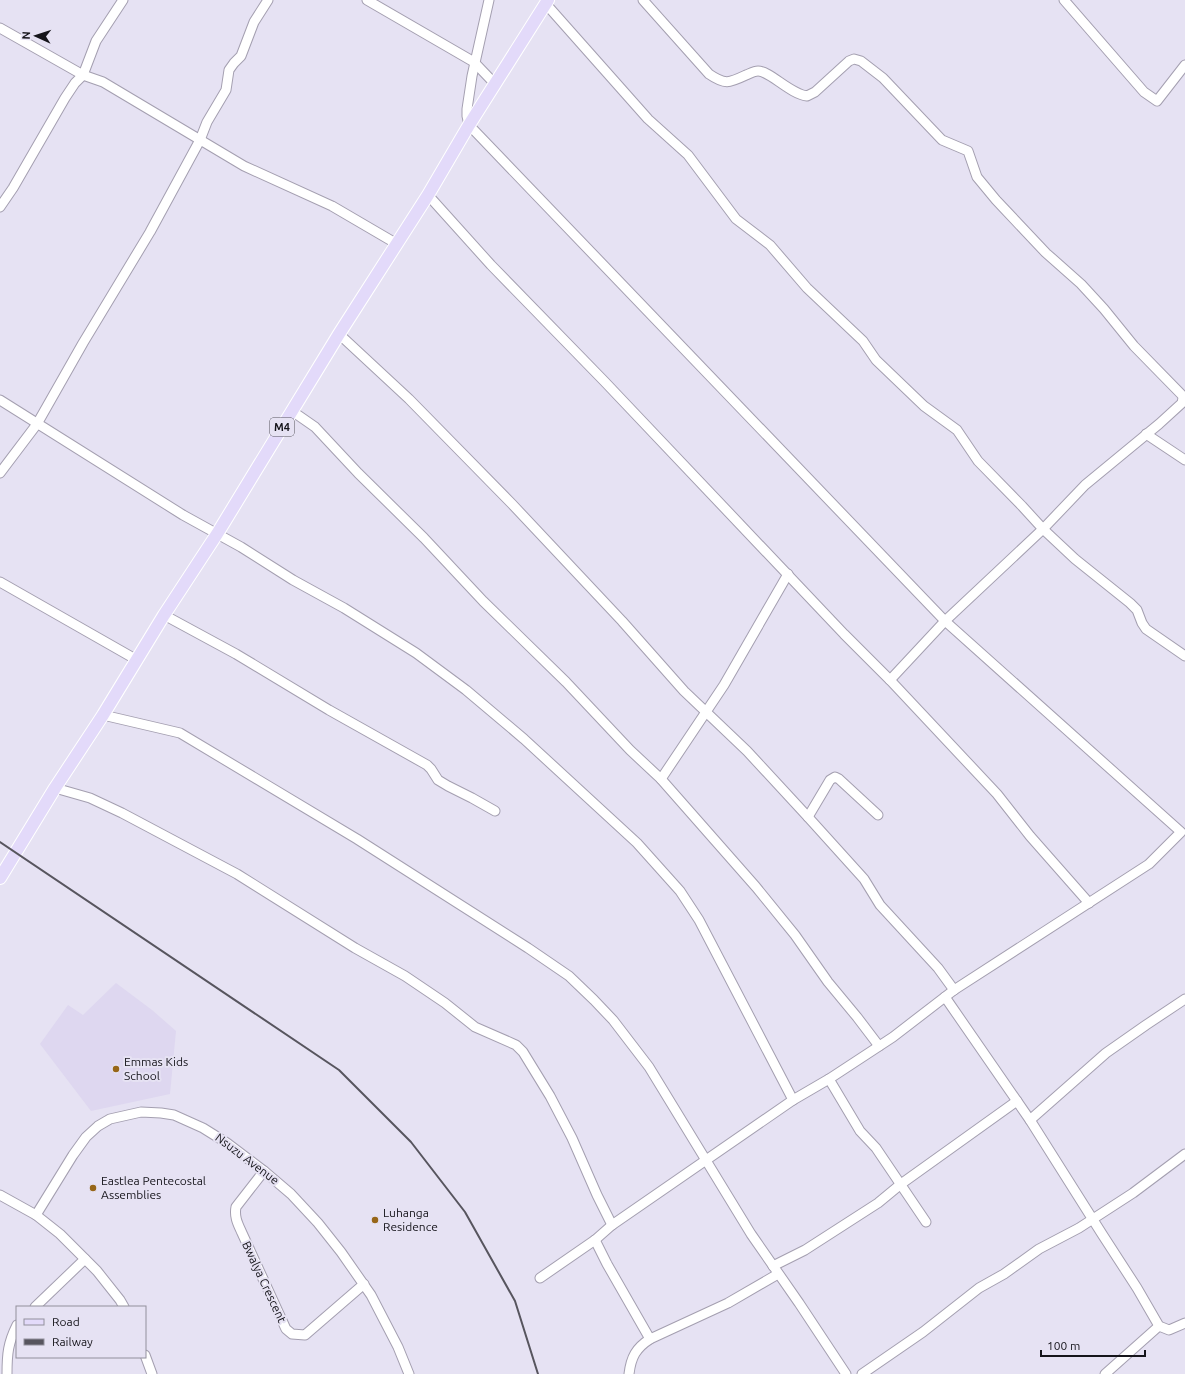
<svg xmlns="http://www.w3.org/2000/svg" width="1185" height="1374" font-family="Ubuntu,sans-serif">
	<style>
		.built { fill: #ded7f0 }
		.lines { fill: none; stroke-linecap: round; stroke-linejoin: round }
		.minor-casing { stroke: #a49fb0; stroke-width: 11 }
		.major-casing { stroke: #fff; stroke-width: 14 }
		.minor { stroke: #fff; stroke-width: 9 }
		.major { stroke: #e3dafa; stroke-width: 12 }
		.rail { stroke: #57555e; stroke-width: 2 }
		.poi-dot { fill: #976618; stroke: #e6e2f3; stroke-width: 1.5 }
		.labels { text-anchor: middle; stroke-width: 4; stroke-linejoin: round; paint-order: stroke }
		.shield { fill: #e6e2f3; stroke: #54525b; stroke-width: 1 }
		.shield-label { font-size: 11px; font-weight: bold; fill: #15141a }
		.poi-label { font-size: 12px; fill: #15141a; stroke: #e6e2f3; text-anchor: start }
		.street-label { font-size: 12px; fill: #15141a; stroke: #e6e2f3 }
	</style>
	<rect width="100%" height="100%" fill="#e6e2f3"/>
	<!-- built -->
	<path class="built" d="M116 983 152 1010 176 1031 170 1094 91 1111 40 1044 68 1005 83 1015Z"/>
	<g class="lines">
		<!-- minor casing -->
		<g class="minor-casing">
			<g id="minor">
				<path d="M367 0 474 62 495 84"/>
				<path d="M489 0 472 76 467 109V116L469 125 945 621 1181 832 1149 864 954 990 893 1037 829 1079 793 1100 612 1225 595 1240 540 1278"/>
				<path d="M643 0 709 74C725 85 729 83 746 75 749 74 754 71 758 71 770 71 790 94 807 96L815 92 849 61 854 59 861 61 883 78 942 140 968 151 977 177 996 200 1046 253 1081 284 1104 309 1134 346 1182 395 1183 398 1182 403 1159 424 1085 485 1043 529 945 621 890 680"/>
				<path d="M1064 0 1144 92 1157 101 1185 65"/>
				<path d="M546 4 648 119 688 155 736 219 770 245 807 288 863 341 876 360 924 406 957 430 978 461 1022 506 1043 529 1075 559 1130 603 1137 610 1142 623 1146 629 1185 656"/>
				<path d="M0 28 83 75 103 82 244 166 332 206 397 244"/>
				<path d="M428 195 491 265 604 381 844 634 890 680 997 794 1030 836 1089 903"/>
				<path d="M0 207 13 188 65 98 75 83 83 75 96 41 123 0"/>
				<path d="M339 334 409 399 512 504 622 621 684 691 747 751 808 817 864 879 880 905 938 968 954 990"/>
				<path d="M0 400 183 515 241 547 293 580 344 608 416 653 466 690 524 739 637 843 680 891 699 920 793 1100"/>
				<path d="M292 411 315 427 358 473 424 538 483 601 566 682 630 750 661 779 756 887 795 935 828 982 857 1017 879 1046"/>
				<path d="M1146 434 1185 460"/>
				<path d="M0 473 37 424 83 343 150 232 200 140 207 122 226 90 229 70 234 63 241 56 254 22 268 0"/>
				<path d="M0 582 137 660"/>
				<path d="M164 615 236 654 329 710 427 765 431 769 438 780 448 786 472 798 495 811"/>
				<path d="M103 715 180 733 357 839 528 948 569 976 594 1000 613 1020 649 1067 751 1234 799 1303 846 1374"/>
				<path d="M661 779 724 685 788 574"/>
				<path d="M55 788 90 798 122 813 237 874 355 948 405 976 445 1003 475 1027 516 1045 523 1052 550 1096 572 1138 597 1195 612 1225"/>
				<path d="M808 817 830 780 835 777 839 779 878 815"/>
				<path d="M945 997 1030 1120 1102 1234 1137 1288 1159 1326 1169 1330 1185 1323"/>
				<path d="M829 1079 860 1131 876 1148 926 1222"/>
				<path d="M1030 1120 1106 1053 1146 1025 1185 999"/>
				<path d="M264 1171 236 1207C234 1217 238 1224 242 1233L286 1329 292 1334 305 1335 364 1284"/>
				<path d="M0 1195 36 1215 60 1234 97 1271 120 1300 124 1307"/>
				<path d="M36 1215 73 1155 86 1137 98 1126 110 1119 141 1112 161 1113 174 1115 203 1128 227 1143 264 1171 291 1194 318 1223 341 1252 371 1295 398 1347 409 1374"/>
				<path d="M595 1240 607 1264 650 1339C636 1348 631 1357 629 1374"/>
				<path d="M773 1266 805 1250 878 1203 901 1184 1017 1101"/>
				<path d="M35 1307 85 1259"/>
				<path d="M650 1339 728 1303 778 1274"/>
				<path d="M145 1355 152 1374"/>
				<path d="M7 1374C7 1354 8 1343 17 1325"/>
				<path d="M862 1374 923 1332 979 1288 1004 1274 1039 1249 1079 1228 1133 1193 1185 1154"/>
				<path d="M1105 1374 1159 1326"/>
			</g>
		</g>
		<!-- major casing -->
		<g class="major-casing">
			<path id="major" d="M0 878 55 788 103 715 164 615 217 534 339 334 428 195 469 125 548 0"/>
		</g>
		<!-- minor -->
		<use href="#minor" class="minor"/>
		<!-- major -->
		<use href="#major" class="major"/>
		<!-- rail -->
		<path class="rail" d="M0 842 339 1070 411 1142 465 1212 515 1301 538 1374"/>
	</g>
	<!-- markers -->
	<g class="poi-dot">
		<circle cx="116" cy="1069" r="4"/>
		<circle cx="93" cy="1188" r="4"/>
		<circle cx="375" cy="1220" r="4"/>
	</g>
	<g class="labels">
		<!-- shield labels -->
		<rect class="shield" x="270" y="418" width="24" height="18" rx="3"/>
		<g class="shield-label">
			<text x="282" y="431">M4</text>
		</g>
		<!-- poi labels -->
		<g class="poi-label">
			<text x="124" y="1066">Emmas Kids<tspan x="124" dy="14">School</tspan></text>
			<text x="101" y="1185">Eastlea Pentecostal<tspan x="101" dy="14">Assemblies</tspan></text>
			<text x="383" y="1217">Luhanga<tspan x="383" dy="14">Residence</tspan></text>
		</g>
		<!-- street labels -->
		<g class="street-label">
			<text transform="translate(247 1159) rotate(37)" y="4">Nsuzu Avenue</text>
			<text transform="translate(264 1282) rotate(65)" y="4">Bwalya Crescent</text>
		</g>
	</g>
	<!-- legend -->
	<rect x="16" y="1306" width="130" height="52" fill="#e6e2f3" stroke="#92909c"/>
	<rect x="24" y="1319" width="20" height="6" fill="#e3dafa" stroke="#92909c"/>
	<text x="52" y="1326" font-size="12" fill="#15141a">Road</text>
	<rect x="24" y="1339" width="20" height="6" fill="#57555e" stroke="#92909c"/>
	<text x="52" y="1346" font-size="12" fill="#15141a">Railway</text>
	<!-- north arrow -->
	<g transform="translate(36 36) rotate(273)" stroke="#e6e2f3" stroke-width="3" paint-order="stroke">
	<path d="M0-3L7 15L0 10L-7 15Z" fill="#15141a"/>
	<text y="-6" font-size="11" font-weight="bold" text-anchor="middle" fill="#15141a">N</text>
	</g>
	<!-- scale -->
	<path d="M1041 1350v6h104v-6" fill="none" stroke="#15141a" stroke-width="2"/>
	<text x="1047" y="1350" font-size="12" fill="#15141a" stroke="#e6e2f3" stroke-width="3" paint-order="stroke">100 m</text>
</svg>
